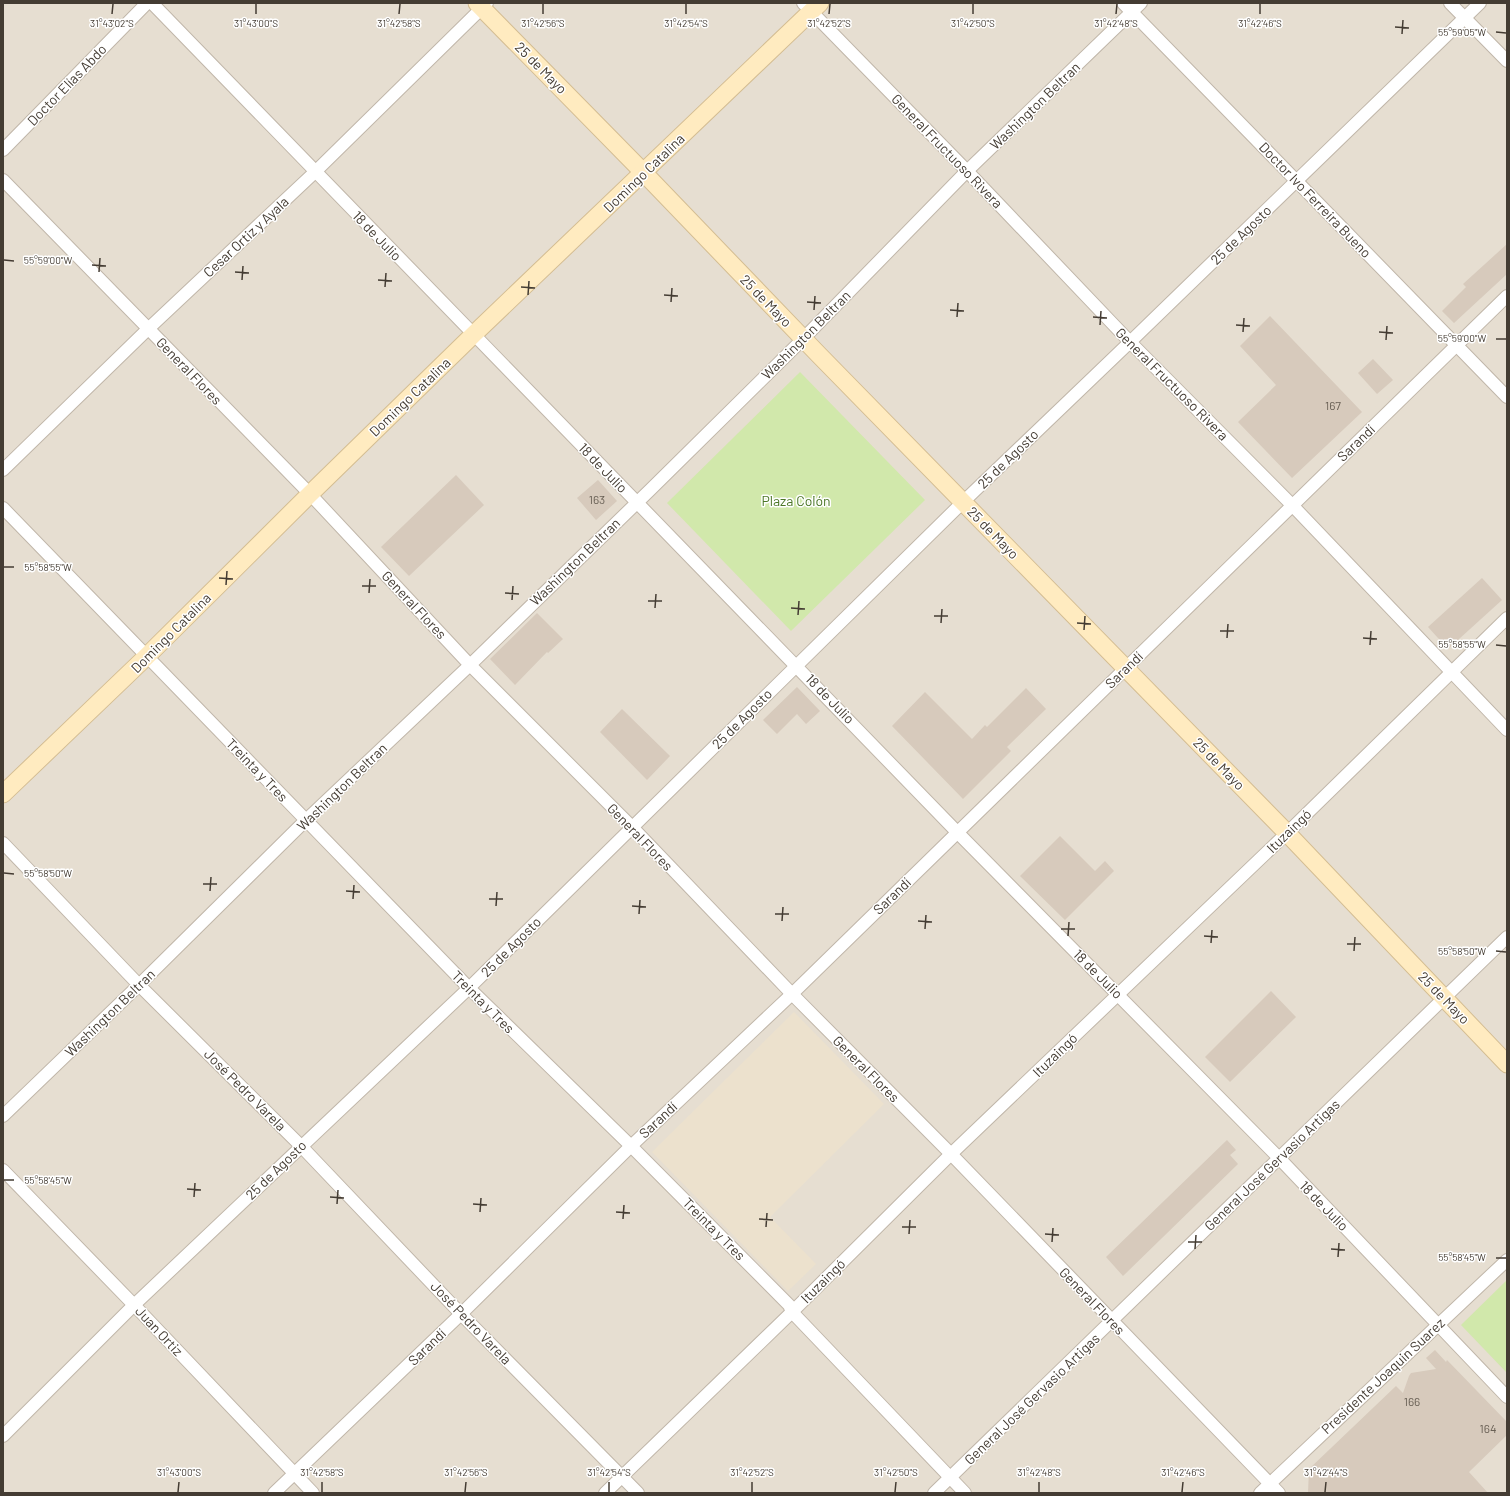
<svg xmlns="http://www.w3.org/2000/svg" width="1510" height="1496" font-family="Barlow,sans-serif">
	<style>
		.residential { fill: #e6ded1 }
		.education { fill: #ece1cd }
		.green { fill: #d1e8ab }
		.building { fill: #d7cabc }
		.lines { fill: none; stroke-linecap: round; stroke-linejoin: round }
		.street-casing { stroke: #c0b6a9; stroke-width: 14 }
		.secondary-casing { stroke: #d4bd92; stroke-width: 19 }
		.street { stroke: #fff; stroke-width: 12 }
		.secondary { stroke: #ffebc0; stroke-width: 17 }
		.ticks { fill: none; stroke: #443c33; stroke-width: 1.5 }
		.labels { text-anchor: middle; stroke-width: 3; stroke-linejoin: round; paint-order: stroke }
		.number-label { font-size: 12px; fill: #696055 }
		.street-label { font-size: 14px; fill: #443c33; stroke: #fff }
		.park-label { font-size: 14px; fill: #4b7626; stroke: #fff }
		.ticks-label { font-size: 10px; text-anchor: middle; fill: #443c33; stroke: #fff; stroke-width: 3; stroke-linejoin: round; paint-order: stroke }
	</style>
	<rect width="100%" height="100%" fill="#f2ece3"/>
	<!-- residential -->
	<rect class="residential" x="3" y="3" width="1504" height="1490"/>
	<!-- education -->
	<path class="education" d="M794 1012 884 1104 770 1217 816 1264 788 1291 652 1152Z"/>
	<!-- green -->
	<g class="green">
		<path d="M800 372 925 500 791 631 667 503Z"/>
		<path d="M1507 1280V1373L1461 1325Z"/>
	</g>
	<!-- building -->
	<g class="building">
		<path d="M1507 244V274L1454 323 1442 311 1466 287 1463 284Z"/>
		<path d="M1270 316 1362 412 1292 478 1238 422 1276 385 1240 346Z"/>
		<path d="M1373 359 1393 380 1377 394 1358 373Z"/>
		<path d="M456 475 484 505 409 576 381 547Z"/>
		<path d="M598 480 617 501 596 520 577 498Z"/>
		<path d="M1482 578 1502 600 1448 649 1428 627Z"/>
		<path d="M537 613 563 639 548 653 547 652 515 685 490 659Z"/>
		<path d="M797 687 820 711 806 724 797 714 777 734 763 720Z"/>
		<path d="M1026 688 1046 709 1007 747 1011 751 963 799 892 726 925 692 972 739 985 725 987 727Z"/>
		<path d="M622 709 670 756 647 780 600 732Z"/>
		<path d="M1060 836 1095 871 1105 861 1114 871 1065 920 1020 876Z"/>
		<path d="M1271 991 1296 1017 1230 1082 1205 1057Z"/>
		<path d="M1227 1140 1236 1150 1230 1155 1238 1164 1123 1276 1106 1257Z"/>
		<path d="M1435 1350 1446 1362 1447 1360 1507 1422V1435L1469 1472 1488 1493H1308L1309 1469 1396 1386 1403 1393 1409 1376 1411 1373 1436 1369 1426 1358Z"/>
	</g>
	<g class="lines">
		<!-- street casing -->
		<g class="street-casing">
			<g id="street">
				<path d="M152 3 957 832 1279 1158 1507 1397"/>
				<path d="M803 3 967 171 1130 342 1292 505 1507 730"/>
				<path d="M1123 3 1507 397"/>
				<path d="M1450 3 1507 61"/>
				<path d="M3 150 147 3"/>
				<path d="M3 180 310 494 470 665 632 827 792 994 951 1154 1279 1493"/>
				<path d="M3 470 148 329 315 172 487 3"/>
				<path d="M3 508 469 988 631 1146 789 1305 792 1312 965 1493"/>
				<path d="M3 843 139 985 301 1146 461 1314 638 1493"/>
				<path d="M3 1116 139 985 306 820 470 665 650 490 803 339 967 171 1141 3"/>
				<path d="M3 1170 134 1305 313 1493"/>
				<path d="M3 1436 134 1305 469 988 963 502 1130 342 1480 3"/>
				<path d="M274 1493 461 1314 631 1146 792 994 1507 296"/>
				<path d="M605 1493 792 1312 951 1154 1287 833 1507 618"/>
				<path d="M934 1493 1507 937"/>
				<path d="M1260 1493 1507 1260"/>
			</g>
		</g>
		<!-- secondary casing -->
		<g class="secondary-casing">
			<g id="secondary">
				<path d="M477 3 644 173 819 355 1287 833 1507 1064"/>
				<path d="M3 794 146 657 310 494 474 334 820 3"/>
			</g>
		</g>
		<!-- street -->
		<use href="#street" class="street"/>
		<!-- secondary -->
		<use href="#secondary" class="secondary"/>
	</g>
	<!-- ticks -->
	<path class="ticks" d="M112 14 113 4M256 14V4M399 14 400 4M543 14V4M686 14V4M829 14 830 4M973 14V4M1116 14 1117 4M1260 14V4M1395 27 1409 28M1496 32 1506 33M1402 34 1403 20M4 260 14 261M92 265 106 266M99 272 100 258M235 272 249 273M242 280 243 266M378 280 392 281M385 287 386 273M521 287 535 288M528 295 529 281M664 295 678 296M671 302 672 288M807 302 821 303M814 310 815 296M950 310 964 311M957 317 958 303M1093 317 1107 318M1100 325 1101 311M1236 325 1250 326M1243 332 1244 318M1379 332 1393 333M1496 339H1506M1386 340 1387 326M4 567H14M219 578 233 579M226 585 227 571M362 586H376M369 593 370 579M505 593 519 594M512 600 513 586M648 601H662M655 608 656 594M791 608 805 609M798 615 799 601M934 616H948M941 623 942 609M1077 623 1091 624M1084 630 1085 616M1220 631H1234M1227 638 1228 624M1363 638 1377 639M1370 645 1371 631M1496 645 1506 646M4 873 14 874M203 884H217M210 891 211 877M346 891 360 892M353 899 354 885M489 899H503M496 906 497 892M632 906 646 907M639 914 640 900M775 914H789M782 921 783 907M918 921 932 922M925 929 926 915M1061 929H1075M1068 936 1069 922M1204 936 1218 937M1211 943 1212 930M1347 944H1361M1354 951 1355 937M1496 951 1506 952M4 1180H14M187 1189 201 1190M194 1197 195 1183M330 1197 344 1198M337 1204 338 1190M473 1204 487 1205M480 1212 481 1198M616 1212 630 1213M623 1219 624 1205M759 1219 773 1220M766 1227 767 1213M902 1227H916M909 1234 910 1220M1045 1234 1059 1235M1052 1242 1053 1228M1188 1242H1202M1195 1249 1196 1235M1331 1249 1345 1250M1338 1257 1339 1243M1496 1258H1506M178 1492 179 1482M322 1492V1482M465 1492 466 1482M609 1492V1482M752 1492V1482M895 1492 896 1482M1039 1492V1482M1182 1492 1183 1482M1325 1492 1326 1482"/>
	<g class="labels">
		<!-- number labels -->
		<g class="number-label">
			<text x="1333" y="410">167</text>
			<text x="597" y="504">163</text>
			<text x="1412" y="1406">166</text>
			<text x="1488" y="1433">164</text>
		</g>
		<!-- street labels -->
		<g class="street-label">
			<text transform="translate(541 68) rotate(45)" y="5">25 de Mayo</text>
			<text transform="translate(67 85) rotate(-46)" y="5">Doctor Elías Abdo</text>
			<text transform="translate(1035 106) rotate(-44)" y="5">Washington Beltran</text>
			<text transform="translate(947 151) rotate(46)" y="5">General Fructuoso Rivera</text>
			<text transform="translate(644 173) rotate(-44)" y="5">Domingo Catalina</text>
			<text transform="translate(1315 200) rotate(46)" y="5">Doctor Ivo Ferreira Bueno</text>
			<text transform="translate(1241 235) rotate(-44)" y="5">25 de Agosto</text>
			<text transform="translate(377 236) rotate(46)" y="5">18 de Julio</text>
			<text transform="translate(246 237) rotate(-43)" y="5">Cesar Ortiz y Ayala</text>
			<text transform="translate(766 301) rotate(46)" y="5">25 de Mayo</text>
			<text transform="translate(806 335) rotate(-45)" y="5">Washington Beltran</text>
			<text transform="translate(189 371) rotate(46)" y="5">General Flores</text>
			<text transform="translate(1172 384) rotate(45)" y="5">General Fructuoso Rivera</text>
			<text transform="translate(410 397) rotate(-44)" y="5">Domingo Catalina</text>
			<text transform="translate(1356 443) rotate(-44)" y="5">Sarandí</text>
			<text transform="translate(1008 459) rotate(-44)" y="5">25 de Agosto</text>
			<text transform="translate(603 468) rotate(46)" y="5">18 de Julio</text>
			<text transform="translate(993 533) rotate(46)" y="5">25 de Mayo</text>
			<text transform="translate(575 562) rotate(-44)" y="5">Washington Beltran</text>
			<text transform="translate(414 605) rotate(47)" y="5">General Flores</text>
			<text transform="translate(171 633) rotate(-45)" y="5">Domingo Catalina</text>
			<text transform="translate(1124 670) rotate(-44)" y="5">Sarandí</text>
			<text transform="translate(830 699) rotate(46)" y="5">18 de Julio</text>
			<text transform="translate(742 719) rotate(-45)" y="5">25 de Agosto</text>
			<text transform="translate(1219 764) rotate(46)" y="5">25 de Mayo</text>
			<text transform="translate(257 770) rotate(46)" y="5">Treinta y Tres</text>
			<text transform="translate(342 787) rotate(-44)" y="5">Washington Beltran</text>
			<text transform="translate(1289 831) rotate(-44)" y="5">Ituzaingó</text>
			<text transform="translate(640 837) rotate(46)" y="5">General Flores</text>
			<text transform="translate(892 896) rotate(-44)" y="5">Sarandí</text>
			<text transform="translate(511 947) rotate(-45)" y="5">25 de Agosto</text>
			<text transform="translate(1098 974) rotate(45)" y="5">18 de Julio</text>
			<text transform="translate(1444 998) rotate(46)" y="5">25 de Mayo</text>
			<text transform="translate(483 1002) rotate(45)" y="5">Treinta y Tres</text>
			<text transform="translate(110 1013) rotate(-44)" y="5">Washington Beltran</text>
			<text transform="translate(1055 1055) rotate(-44)" y="5">Ituzaingó</text>
			<text transform="translate(866 1069) rotate(45)" y="5">General Flores</text>
			<text transform="translate(245 1090) rotate(45)" y="5">José Pedro Varela</text>
			<text transform="translate(658 1120) rotate(-43)" y="5">Sarandí</text>
			<text transform="translate(1272 1165) rotate(-44)" y="5">General José Gervasio Artigas</text>
			<text transform="translate(276 1170) rotate(-44)" y="5">25 de Agosto</text>
			<text transform="translate(1324 1206) rotate(46)" y="5">18 de Julio</text>
			<text transform="translate(714 1229) rotate(45)" y="5">Treinta y Tres</text>
			<text transform="translate(823 1281) rotate(-45)" y="5">Ituzaingó</text>
			<text transform="translate(1092 1301) rotate(46)" y="5">General Flores</text>
			<text transform="translate(471 1323) rotate(46)" y="5">José Pedro Varela</text>
			<text transform="translate(159 1331) rotate(47)" y="5">Juan Ortiz</text>
			<text transform="translate(427 1347) rotate(-44)" y="5">Sarandí</text>
			<text transform="translate(1383 1376) rotate(-43)" y="5">Presidente Joaquin Suarez</text>
			<text transform="translate(1032 1399) rotate(-44)" y="5">General José Gervasio Artigas</text>
		</g>
		<!-- park labels -->
		<g class="park-label">
			<text x="796" y="506">Plaza Colón</text>
		</g>
	</g>
	<g class="ticks-label">
		<text x="112" y="27">31°43'02"S</text>
		<text x="256" y="27">31°43'00"S</text>
		<text x="399" y="27">31°42'58"S</text>
		<text x="543" y="27">31°42'56"S</text>
		<text x="686" y="27">31°42'54"S</text>
		<text x="829" y="27">31°42'52"S</text>
		<text x="973" y="27">31°42'50"S</text>
		<text x="1116" y="27">31°42'48"S</text>
		<text x="1260" y="27">31°42'46"S</text>
		<text x="1462" y="36">55°59'05"W</text>
		<text x="48" y="264">55°59'00"W</text>
		<text x="1462" y="342">55°59'00"W</text>
		<text x="48" y="571">55°58'55"W</text>
		<text x="1462" y="648">55°58'55"W</text>
		<text x="48" y="877">55°58'50"W</text>
		<text x="1462" y="955">55°58'50"W</text>
		<text x="48" y="1184">55°58'45"W</text>
		<text x="1462" y="1261">55°58'45"W</text>
		<text x="179" y="1476">31°43'00"S</text>
		<text x="322" y="1476">31°42'58"S</text>
		<text x="466" y="1476">31°42'56"S</text>
		<text x="609" y="1476">31°42'54"S</text>
		<text x="752" y="1476">31°42'52"S</text>
		<text x="896" y="1476">31°42'50"S</text>
		<text x="1039" y="1476">31°42'48"S</text>
		<text x="1183" y="1476">31°42'46"S</text>
		<text x="1326" y="1476">31°42'44"S</text>
	</g>
	<!-- border -->
	<rect width="1510" height="1496" fill="none" stroke="#443c33" stroke-width="8"/>
</svg>
